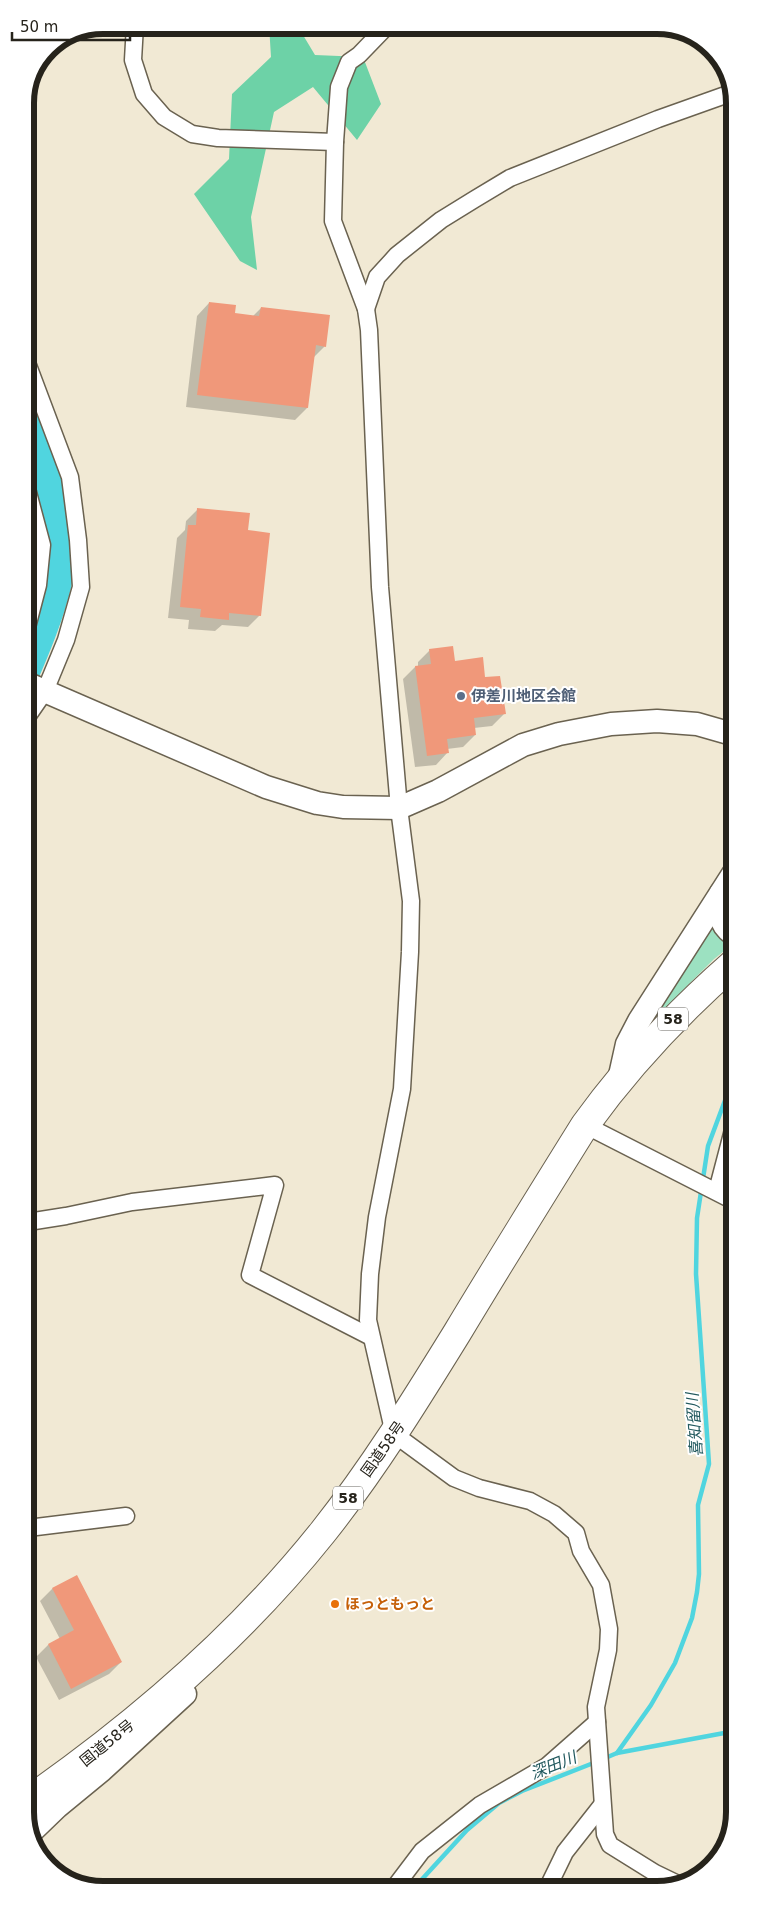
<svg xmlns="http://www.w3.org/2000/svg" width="760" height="1915" font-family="'DejaVu Sans','Noto Sans JP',sans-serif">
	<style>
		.green { fill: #9ce1c1 }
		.forest { fill: #6dd2a7 }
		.shadow { fill: #0003 }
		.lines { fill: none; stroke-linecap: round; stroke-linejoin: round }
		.stream { stroke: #50d5df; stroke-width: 4.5 }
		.river { stroke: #50d5df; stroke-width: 28 }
		.building { fill: #f0987a }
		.street-casing { stroke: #6a6250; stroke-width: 19 }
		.secondary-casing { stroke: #6a6250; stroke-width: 25 }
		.highway-casing { stroke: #6a6250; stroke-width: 30 }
		.street { stroke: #fff; stroke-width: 16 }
		.secondary { stroke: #fff; stroke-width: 22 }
		.highway { stroke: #fff; stroke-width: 28 }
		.service-dot { fill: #5c6f8a; stroke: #fff; stroke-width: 2 }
		.food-dot { fill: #e8710a; stroke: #fff; stroke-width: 2 }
		.labels { text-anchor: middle; stroke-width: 4; stroke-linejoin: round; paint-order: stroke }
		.shield { fill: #fff; stroke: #67655f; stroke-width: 1 }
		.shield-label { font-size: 14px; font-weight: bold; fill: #26231b }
		.service-label { font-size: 15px; font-weight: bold; fill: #4e5e75; stroke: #fff; text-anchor: start }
		.street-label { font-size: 15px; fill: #26231b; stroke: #fff }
		.food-label { font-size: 15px; font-weight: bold; fill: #c56008; stroke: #fff; text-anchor: start }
		.water-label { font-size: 16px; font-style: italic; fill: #22595e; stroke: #fff }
		.rim { fill: none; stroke: #26231b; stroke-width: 6 }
	</style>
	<rect width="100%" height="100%" fill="#f1e9d4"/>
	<!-- green -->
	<path class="green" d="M712 914 733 944 714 959 648 1025Z"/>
	<!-- forest -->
	<path class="forest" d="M269 25H297L315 55 363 57 381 104 357 140 313 87 274 112 251 217 257 270 240 261 194 194 229 159 232 94 271 57Z"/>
	<!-- shadow -->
	<g class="shadow">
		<path d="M209 303 234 314 253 316 261 308 325 346 313 358 307 408 295 420 186 407 197 316Z"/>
		<path d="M198 509 247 532 260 615 248 627 222 625 215 631 188 629 189 620 168 618 177 538 185 530 186 521Z"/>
		<path d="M430 650 484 679 504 714 492 726 474 728 475 735 463 747 447 749 448 752 436 765 415 767 403 679 415 667H418V662Z"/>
		<path d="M77 1577 121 1662 109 1674 59 1700 36 1657 48 1645 60 1639 40 1601 52 1589Z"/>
	</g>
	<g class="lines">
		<!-- stream -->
		<g class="stream">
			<path d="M617 1753 651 1705 675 1663 692 1618 697 1592 699 1574 698 1505 709 1464 696 1274 697 1218 708 1146 733 1079"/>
			<path d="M603 1759 617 1753 735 1731"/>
			<path d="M414 1888 467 1830 499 1803 522 1791 596 1762"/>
		</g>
		<!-- river -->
		<path class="river" d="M26 417C44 469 66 524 58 581 57 589 54 596 52 604 45 627 36 649 26 672"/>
	</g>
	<!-- building -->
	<g class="building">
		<path d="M209 302 236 305 235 313 259 316 261 307 330 315 326 347 316 345 308 408 197 395Z"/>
		<path d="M197 508 250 513 248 530 270 533 261 616 229 613V620L200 617 201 609 180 607 188 525H196Z"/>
		<path d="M453 646 455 661 483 657 485 677 500 676 506 714 474 718 476 735 447 739 449 753 427 756 415 666 431 664 429 649Z"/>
		<path d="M77 1575 122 1662 71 1689 48 1644 74 1630 52 1588Z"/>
	</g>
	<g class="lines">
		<!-- street casing -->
		<g class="street-casing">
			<g id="street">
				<path d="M135 25 133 60 144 94 164 117 192 134 218 138 335 142"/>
				<path d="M388 25 359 55 349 62 339 87 335 142 333 221 366 309 369 330 380 587 399 808 411 901 410 952 402 1089 377 1217 370 1274 368 1320 394 1434 454 1478 479 1488 530 1501 554 1514 576 1533 581 1551 601 1585 609 1629 608 1650 596 1707 605 1834 610 1845 655 1873 682 1886"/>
				<path d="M366 309 377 277 397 255 441 220 475 199 510 178 658 119 731 93"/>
				<path d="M26 360 70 477 78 540 81 587 66 640 45 691 27 717"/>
				<path d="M26 485 42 545 38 585 26 631"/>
				<path d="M585 1125 734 1201"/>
				<path d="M717 1191 733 1130"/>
				<path d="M28 1222 66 1216 132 1202 275 1185 250 1275 371 1337"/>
				<path d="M28 1528 126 1516"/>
				<path d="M548 1887 565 1852 602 1805"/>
				<path d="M394 1888 422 1851 480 1805 547 1766 597 1722"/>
			</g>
		</g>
		<!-- secondary casing -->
		<g class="secondary-casing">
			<g id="secondary">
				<path d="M26 683 266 787 317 803 343 807 399 808 438 791 523 745 559 734 611 724 657 721 697 724 732 734"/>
				<path d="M721 893C718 909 718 924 733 934"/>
				<path d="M619 1080 627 1044 639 1021 733 874"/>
				<path d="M29 1834 57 1807 102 1770 185 1694"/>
			</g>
		</g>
		<!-- highway casing -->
		<g class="highway-casing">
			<path id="highway" d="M29 1800C138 1724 240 1636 323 1532 373 1469 415 1401 457 1333 499 1263 542 1194 585 1125 629 1064 677 1013 733 964"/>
		</g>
		<!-- street -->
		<use href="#street" class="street"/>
		<!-- secondary -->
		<use href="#secondary" class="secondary"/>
		<!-- highway -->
		<use href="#highway" class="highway"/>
	</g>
	<!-- markers -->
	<circle class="service-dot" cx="461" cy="696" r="5"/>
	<circle class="food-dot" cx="335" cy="1604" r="5"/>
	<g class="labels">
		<!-- shield labels -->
		<g class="shield">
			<rect x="658" y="1007.5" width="30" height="23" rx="4"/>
			<rect x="333" y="1486.5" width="30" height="23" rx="4"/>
		</g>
		<g class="shield-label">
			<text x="673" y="1024">58</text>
			<text x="348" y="1503">58</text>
		</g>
		<!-- service labels -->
		<g class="service-label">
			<text x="471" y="701">伊差川地区会館</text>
		</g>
		<!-- street labels -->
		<g class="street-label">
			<text transform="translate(383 1449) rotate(-55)" y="5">国道58号</text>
			<text transform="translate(107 1743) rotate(-39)" y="5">国道58号</text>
		</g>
		<!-- food labels -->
		<g class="food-label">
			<text x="345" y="1609">ほっともっと</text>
		</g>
		<!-- water labels -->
		<g class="water-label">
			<text transform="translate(694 1425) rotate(-94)" y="6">喜知留川</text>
			<text transform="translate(553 1765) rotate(-22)" y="6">深田川</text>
		</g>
	</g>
	<!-- crop -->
	<path d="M0 0H760V1915H0ZM103 34H657A69 69 0 0 1 726 103V1812A69 69 0 0 1 657 1881H103A69 69 0 0 1 34 1812V103A69 69 0 0 1 103 34Z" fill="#fff" fill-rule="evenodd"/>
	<path class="rim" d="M103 34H657A69 69 0 0 1 726 103V1812A69 69 0 0 1 657 1881H103A69 69 0 0 1 34 1812V103A69 69 0 0 1 103 34Z"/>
	<!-- scale -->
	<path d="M12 32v8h118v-8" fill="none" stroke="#26231b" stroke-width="2.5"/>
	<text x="20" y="32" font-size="15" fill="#26231b" stroke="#ffffff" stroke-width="4" paint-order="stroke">50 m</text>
</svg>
